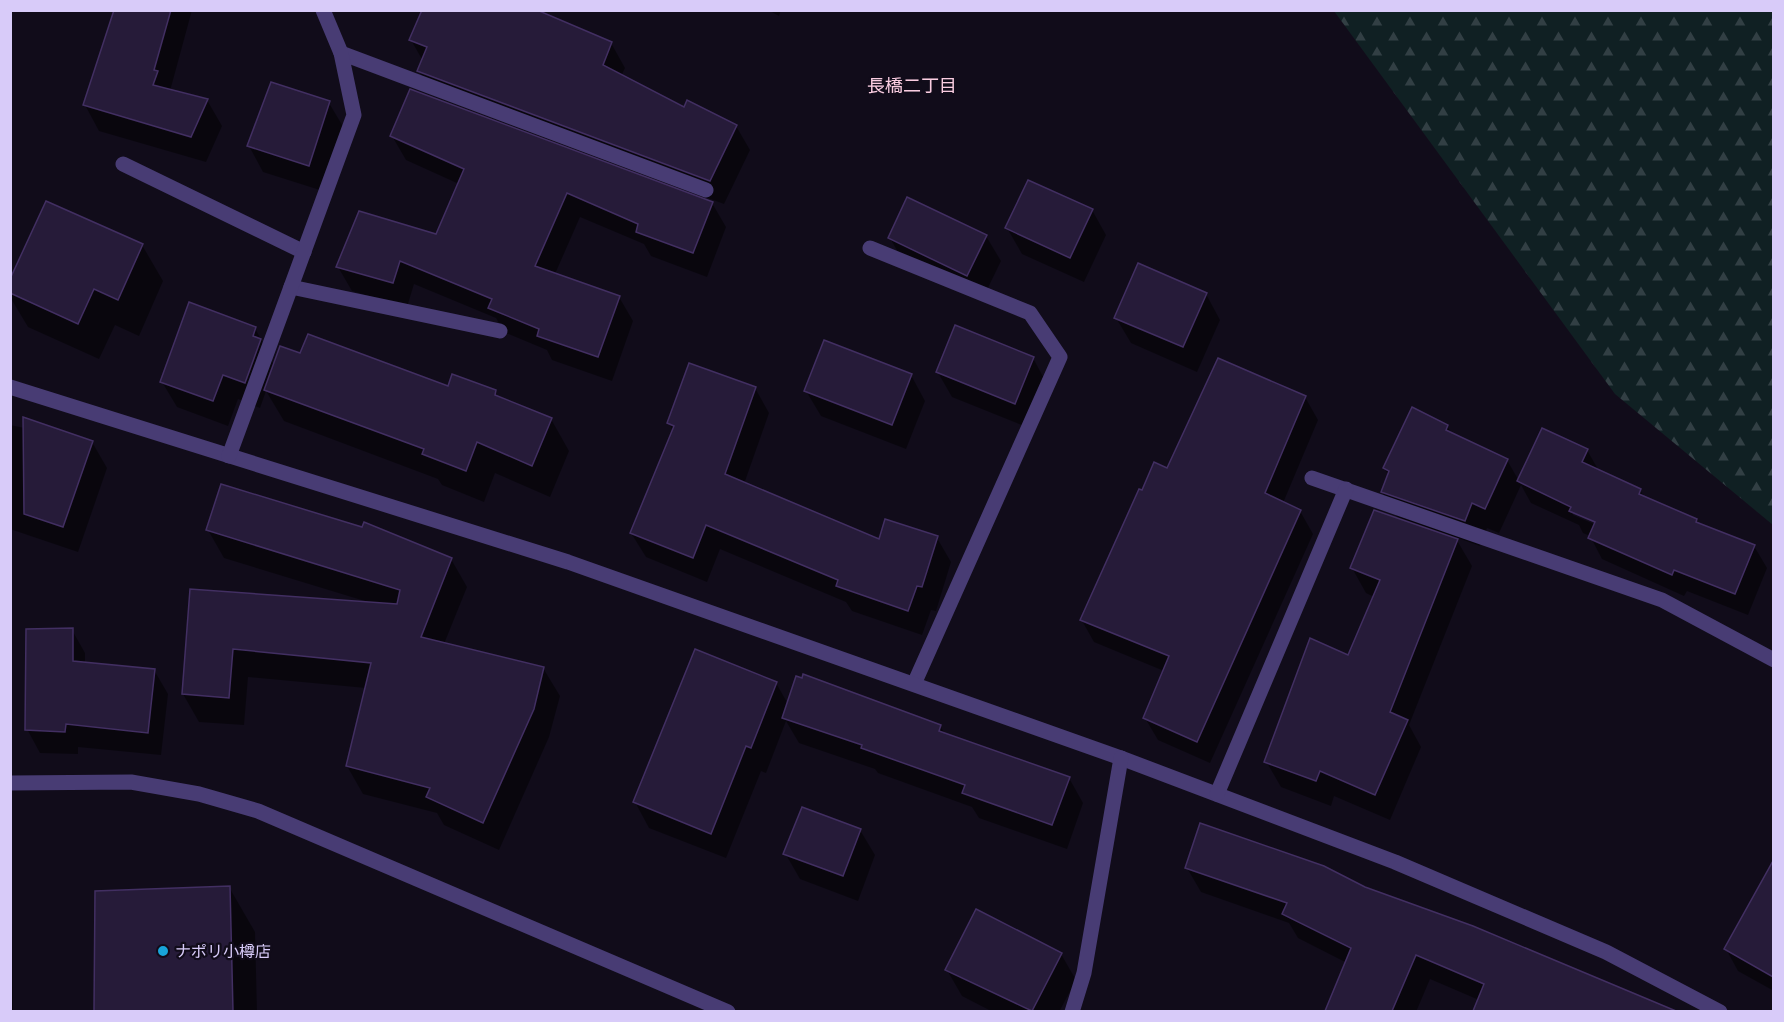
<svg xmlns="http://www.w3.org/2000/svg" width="1784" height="1022" font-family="'Open Sans','Noto Sans JP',sans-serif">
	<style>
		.forest { fill: url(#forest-firs) }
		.shadow { fill: #0007; fill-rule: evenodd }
		.building { fill: #261b39; stroke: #422f62; stroke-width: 1.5 }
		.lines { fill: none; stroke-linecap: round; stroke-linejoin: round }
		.minor { stroke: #483c74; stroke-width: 15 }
		.tertiary { stroke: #483c74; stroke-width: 15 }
		.poi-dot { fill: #18a4d9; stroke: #110c1a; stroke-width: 2 }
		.labels { text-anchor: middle; stroke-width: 4.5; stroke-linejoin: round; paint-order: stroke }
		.poi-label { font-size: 16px; fill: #d8cbf9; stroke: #110c1a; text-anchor: start }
		.neighbourhood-label { font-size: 18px; fill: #facde1; stroke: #110c1a }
	</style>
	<defs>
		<pattern id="forest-firs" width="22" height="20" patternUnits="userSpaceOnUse" patternTransform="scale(1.5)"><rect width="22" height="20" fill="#102023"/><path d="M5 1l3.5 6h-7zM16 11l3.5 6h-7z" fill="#323f44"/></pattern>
	</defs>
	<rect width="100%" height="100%" fill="#110c1a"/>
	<!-- forest -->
	<path class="forest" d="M1334 11H1773V525L1615 394Z"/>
	<!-- shadow -->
	<g class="shadow">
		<path d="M114 10H192L170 91 207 100 222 126 206 162 99 131 85 105Z"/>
		<path d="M768 10H781L779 16Z"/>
		<path d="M411 40 611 43 625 68 621 76 685 109 736 126 750 150 724 204 433 95 419 71 423 61Z"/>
		<path d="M329 103 344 128 323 191 263 172 249 146Z"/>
		<path d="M392 136 712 203 726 227 707 277 651 256 644 244 580 217 555 274 619 297 633 321 612 381 552 360 547 350 504 332 496 318 414 284 407 307 352 291 338 267 437 235 459 184 406 160Z"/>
		<path d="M1092 210 1106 235 1084 282 1022 254 1007 228Z"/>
		<path d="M986 236 1001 261 982 300 904 263 890 238Z"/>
		<path d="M142 245 163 281 139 336 115 325 99 359 28 327 10 297V283Z"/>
		<path d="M1206 294 1220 320 1197 372 1131 343 1116 318Z"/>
		<path d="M255 328 274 365 301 355 449 388 495 392 499 398 551 419 569 451 550 497 495 473 484 502 442 485 438 479 284 421 266 391 260 408 238 399 228 426 177 407 162 382Z"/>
		<path d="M1033 358 1047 384 1029 428 952 397 937 371Z"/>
		<path d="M911 375 925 401 906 449 821 416 806 391Z"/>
		<path d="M755 388 769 413 744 484 880 541 937 538 951 562 936 611 931 610 922 635 852 611 846 602 720 549 707 582 646 557 631 533 673 431 669 423Z"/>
		<path d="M1305 397 1318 420 1283 503 1300 511 1313 534 1210 763 1158 740 1145 718 1164 671 1094 642 1081 619 1142 492 1168 470Z"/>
		<path d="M10 425 92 442 107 468 78 552 10 529Z"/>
		<path d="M1447 426 1452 434 1507 460 1519 481 1587 450 1599 471 1640 490 1645 498 1696 520 1698 524 1754 546 1767 568 1748 615 1687 591 1684 596 1602 559 1590 536 1583 533 1579 525 1531 503 1521 485 1499 533 1487 528 1480 546 1455 537 1472 566 1409 725 1421 747 1390 820 1334 796 1331 806 1281 787 1266 761 1349 657 1374 597 1366 593 1352 568 1399 520 1382 492 1389 476 1384 468ZM1573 511 1602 524 1601 527 1573 515Z"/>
		<path d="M208 530 451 559 467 587 444 644 543 668 560 696 549 737 499 850 444 825 437 813 363 794 347 766 366 688 248 677 244 725 199 722 183 694 191 591 368 602 224 558Z"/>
		<path d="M72 630 85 653V663L154 670 168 694 161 755 78 747V754L40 753 27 729Z"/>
		<path d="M776 683 788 704 940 726 945 734 1069 778 1083 803 1067 849 979 818 972 807 878 773 875 769 799 743 786 721 766 773 761 771 726 858 649 828 635 802Z"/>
		<path d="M860 830 875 855 858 901 800 879 785 853Z"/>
		<path d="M1774 867V991L1738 971 1726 949Z"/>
		<path d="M1187 868 1364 888 1618 988 1631 1012H1611L1615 1002H1611L1608 1012H1475L1479 1000 1430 979 1416 1012H1327L1347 963 1298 938 1289 923 1201 892Z"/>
		<path d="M229 887 255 932 257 1012H95L96 893Z"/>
		<path d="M10 918 12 922 13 1012H10Z"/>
		<path d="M1061 954 1076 980 1059 1012H993L962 996 947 970Z"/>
	</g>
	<!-- building -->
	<g class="building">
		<path d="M114 10H171L154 70 158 71 153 85 208 99 191 137 83 105Z"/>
		<path d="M422 10H537L612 42 603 65 684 107 687 100 737 125 710 181 417 71 427 47 409 40Z"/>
		<path d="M271 82 330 101 309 166 247 146Z"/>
		<path d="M410 89 713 202 693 253 636 232 638 224 567 193 535 266 620 296 598 357 537 336 539 329 488 308 492 299 400 261 393 283 336 267 359 211 436 234 464 169 390 136Z"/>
		<path d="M1028 180 1093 209 1070 258 1005 228Z"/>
		<path d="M907 197 987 235 967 276 888 238Z"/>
		<path d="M46 201 143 244 118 300 94 289 78 324 10 293V279Z"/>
		<path d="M1138 263 1207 293 1183 347 1114 318Z"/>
		<path d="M189 302 256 327 253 336 261 339 245 383 223 375 213 401 160 382Z"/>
		<path d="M955 325 1034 357 1015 404 936 372Z"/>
		<path d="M308 334 448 386 452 374 496 390 495 395 552 418 532 466 477 442 466 471 422 454 424 449 264 390 280 346 300 353Z"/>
		<path d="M824 340 912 374 892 425 804 391Z"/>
		<path d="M1218 358 1306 396 1265 493 1301 510 1197 742 1143 718 1169 656 1080 620 1139 489 1142 490 1154 462 1167 468Z"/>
		<path d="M689 363 756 387 725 474 879 539 885 519 938 536 922 587 917 586 908 611 836 586 838 580 706 525 693 558 630 533 674 426 667 423Z"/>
		<path d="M1412 407 1448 425 1446 430 1508 459 1485 509 1472 503 1465 521 1381 492 1389 471 1383 468Z"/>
		<path d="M23 417 93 441 63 527 24 514Z"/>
		<path d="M1542 428 1588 449 1582 462 1641 489 1639 494 1697 519 1696 522 1755 545 1735 594 1674 570 1672 575 1588 538 1595 522 1569 511 1571 507 1517 481Z"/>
		<path d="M221 484 362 527 364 522 452 558 421 637 544 667 534 709 483 823 426 797 430 788 346 766 371 663 233 649 229 698 182 694 190 589 397 604 400 590 206 530Z"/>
		<path d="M1374 510 1458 539 1390 712 1408 720 1375 795 1320 771 1316 781 1264 762 1310 638 1348 655 1380 580 1350 568Z"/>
		<path d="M73 628V661L155 669 148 733 66 724 65 732 25 730 26 629Z"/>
		<path d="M695 649 777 682 751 748 746 746 711 834 633 802Z"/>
		<path d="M803 674 941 725 939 731 1070 777 1052 825 962 793 965 785 861 748 862 745 782 718 796 676 802 678Z"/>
		<path d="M802 807 861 829 843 876 783 854Z"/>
		<path d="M1200 823 1324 866 1365 887 1473 926 1676 1011H1473L1484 984 1416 955 1392 1011H1325L1351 948 1282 914 1287 903 1185 868Z"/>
		<path d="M1773 861V977L1724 949Z"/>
		<path d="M230 886 233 1011H94L95 891Z"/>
		<path d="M976 909 1062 953 1032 1011 945 970Z"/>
	</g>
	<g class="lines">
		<!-- minor -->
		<g class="minor">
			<path d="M341 53 706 190"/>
			<path d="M123 164 304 252"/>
			<path d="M870 248 1030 313 1060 357 914 684"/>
			<path d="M291 287 500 331"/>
			<path d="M10 387 568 562 1121 758 1395 862 1606 952 1720 1012"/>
			<path d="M229 456 354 115 341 53 323 10"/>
			<path d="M1312 478 1662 600 1774 660"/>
			<path d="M1217 794 1346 489"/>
			<path d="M1072 1012 1084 973 1121 758"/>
		</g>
		<!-- tertiary -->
		<path class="tertiary" d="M10 783 131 782 199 794 258 811 728 1012"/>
	</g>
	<!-- markers -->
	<circle class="poi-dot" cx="163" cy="951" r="6"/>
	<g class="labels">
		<!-- poi labels -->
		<g class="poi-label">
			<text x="175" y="957">ナポリ小樽店</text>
		</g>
		<!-- neighbourhood labels -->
		<g class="neighbourhood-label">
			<text x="912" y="92">長橋二丁目</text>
		</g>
	</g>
	<!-- border -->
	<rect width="1784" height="1022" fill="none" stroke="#d8cbf9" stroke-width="24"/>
</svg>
